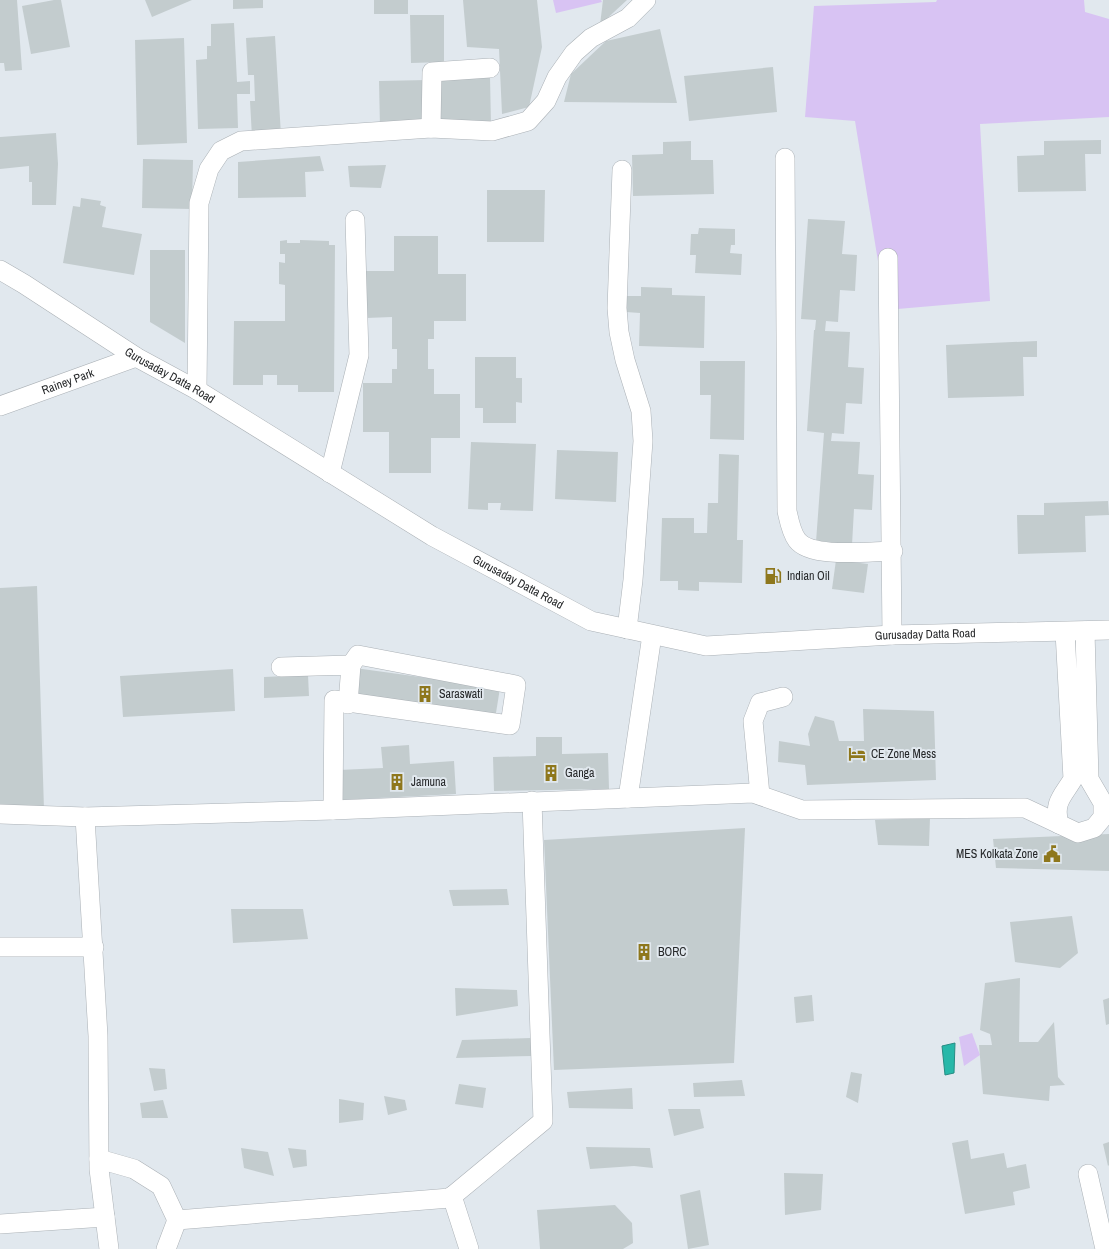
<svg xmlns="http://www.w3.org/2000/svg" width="1109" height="1249" font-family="'Archivo Narrow',sans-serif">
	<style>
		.green { fill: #d8c3f3 }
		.water { fill: #27b8a9; stroke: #268c83 }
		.building { fill: #c3ccce }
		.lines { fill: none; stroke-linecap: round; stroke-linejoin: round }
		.minor-casing { stroke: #abb1b6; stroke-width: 20 }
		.minor { stroke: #fff; stroke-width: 19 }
		.labels { text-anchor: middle; stroke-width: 4; stroke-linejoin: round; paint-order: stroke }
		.street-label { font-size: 12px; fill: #252729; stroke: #e1e8ee }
		.poi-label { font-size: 12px; fill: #252729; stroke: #e1e8ee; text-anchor: start }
	</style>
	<rect width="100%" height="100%" fill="#e1e8ee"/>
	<!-- green -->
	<g class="green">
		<path d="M553 0H601L602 2 556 13Z"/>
		<path d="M937 0H1084L1085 12 1109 19V117L980 124 990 301 886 310 855 121 805 117 814 6 936 2Z"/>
		<path d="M972 1033 980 1055 964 1066 959 1037Z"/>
	</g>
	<!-- water -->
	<path class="water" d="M955 1043 954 1073 945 1075 942 1046Z"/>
	<!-- building -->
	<g class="building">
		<path d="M0 0H17L22 70 5 71 4 63H0Z"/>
		<path d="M54 0H61L70 47 31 54 22 6Z"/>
		<path d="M145 0H192L152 17Z"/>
		<path d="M233 0H263V8L233 9Z"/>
		<rect x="374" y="0" width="34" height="14"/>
		<path d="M463 0H537L542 47 529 107 502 114 499 49 467 47Z"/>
		<path d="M603 0H627L600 25Z"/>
		<path d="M410 15H444V62L411 63Z"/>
		<path d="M234 23 237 82 250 81V94H237L238 128 198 129 196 60 207 59V46H211V24Z"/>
		<path d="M660 29 677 103 564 102 571 74 606 41Z"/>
		<path d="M275 36 281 135 252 137 250 101H255L254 75H248L246 38Z"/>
		<path d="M184 38 187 143 137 145 135 40Z"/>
		<path d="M773 67 777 112 689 121 684 76Z"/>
		<path d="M440 77H490L491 125 440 126Z"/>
		<path d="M428 80 429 127 380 128 379 81Z"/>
		<path d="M56 133 58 164 56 205H32V182H29V166L0 169V137Z"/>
		<path d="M1101 140V154H1085L1086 191 1018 192 1017 156 1044 155V141Z"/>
		<path d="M691 141V160H713L714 194 633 196 632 155 663 154V142Z"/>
		<path d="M320 156 324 171 305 172 306 197 238 198V162Z"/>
		<path d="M143 159 193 160 192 209 142 208Z"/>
		<path d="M386 165 381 188 350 187 348 166Z"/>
		<path d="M487 190H545L544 242H487Z"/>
		<path d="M81 198 101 201 100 205 106 207 102 227 142 234 134 275 63 263 73 206 80 207Z"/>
		<path d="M808 219 845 221 842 254 857 255 855 291 840 290 838 322 826 321 825 331 850 332 848 367 864 368 862 404 846 403 844 434 832 433 831 441 860 442 858 474 874 475 872 510 854 509 852 545 816 542 824 433 807 431 814 330H815L816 320 801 319Z"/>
		<path d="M699 228 735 229V245H731L730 253 742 254 741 275 695 273 696 255H690L691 234H698Z"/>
		<path d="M394 236H438V274H466V321H434V339H428V369H434V394H460V438H431V473H389V432H363V383H392V369H397V349H392V317L366 318V271H394Z"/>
		<path d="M287 240V243H300V240L329 241V245H335L334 392H298V385H277V375H263V385H233L234 321H285V285L279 284V262L285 263V254H280V241Z"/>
		<path d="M150 250H185V343L150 322Z"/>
		<path d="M641 287 672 288V295L705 296 704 348 639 346 640 313 626 312 627 296H641Z"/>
		<path d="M1037 341V357H1023L1024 396 948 398 946 345Z"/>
		<path d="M475 357H516V378H522V403L516 402V423H483V408H475Z"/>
		<path d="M700 361H745L744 440 710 439 711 395H700Z"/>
		<path d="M471 442 536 444 533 511 500 510 501 503H488V510L468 509Z"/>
		<path d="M557 450 618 452 616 502 555 499Z"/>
		<path d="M719 454 739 455 737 540H743L742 583 699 582V591L678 590V581H660L662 518H694V533H707L708 503H718Z"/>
		<path d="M1108 501 1109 515 1085 516 1086 552 1018 554 1017 515H1044V503Z"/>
		<path d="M836 560 868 564 864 593 832 589Z"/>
		<path d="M37 586 44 809 0 810V588Z"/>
		<path d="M355 668 500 688 495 719 351 700Z"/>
		<path d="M233 669 235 711 123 717 120 676Z"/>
		<path d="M308 675 309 696 264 698V677Z"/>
		<path d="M863 709 934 711 936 780 807 785 805 765 778 762 779 741 810 746 808 734 815 716 834 721 839 741H864Z"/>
		<path d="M536 737H562V754L608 753 609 789 494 791 493 757 536 756Z"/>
		<path d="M409 745 410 764 454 761 456 794 340 800 339 770 383 768 381 747Z"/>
		<path d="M930 818 929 846 878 845 875 820Z"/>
		<path d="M745 828 734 1063 554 1070 544 840Z"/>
		<path d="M1109 834V871L996 868 993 839Z"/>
		<path d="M507 889 509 905 453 906 449 890Z"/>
		<path d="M231 909H303L308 939 233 943Z"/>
		<path d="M1072 916 1078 953 1060 968 1015 962 1010 922Z"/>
		<path d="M1020 978 1019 1042H1038L1054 1022 1058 1077 1065 1085 1050 1086 1049 1101 983 1094 979 1045H992L990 1034 980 1030 985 983Z"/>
		<path d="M455 988 517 990 518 1006 456 1016Z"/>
		<path d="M812 995 814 1021 796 1023 794 997Z"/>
		<path d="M1109 998V1024L1106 1025 1103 1000Z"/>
		<path d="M531 1038V1056L456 1058 462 1040Z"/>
		<path d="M149 1068 165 1069 167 1089 154 1091Z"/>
		<path d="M851 1072 862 1074 858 1103 846 1097Z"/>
		<path d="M742 1080 745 1096 694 1097 693 1083Z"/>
		<path d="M459 1084 486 1088 483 1108 455 1104Z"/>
		<path d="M632 1088 633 1109 569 1108 567 1092Z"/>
		<path d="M384 1096 405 1100 407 1110 388 1115Z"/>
		<path d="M339 1099 364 1103 363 1120 339 1123Z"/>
		<path d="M163 1100 168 1118H142L140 1103Z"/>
		<path d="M668 1109H700L704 1128 674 1136Z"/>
		<path d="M968 1140 971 1159 1004 1153 1007 1168 1026 1164 1030 1188 1013 1192 1015 1205 965 1214 952 1143Z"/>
		<path d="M1109 1142V1165L1108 1166 1103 1144Z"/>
		<path d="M586 1147 650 1148 653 1168 634 1166 590 1169Z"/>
		<path d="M241 1148 268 1152 274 1176 244 1168Z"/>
		<path d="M288 1148 306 1150 307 1166 293 1168Z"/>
		<path d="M784 1173 823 1174 821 1210 785 1215Z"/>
		<path d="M700 1190 709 1245 688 1249 680 1195Z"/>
		<path d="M615 1205 632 1223 633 1243 623 1249H540L537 1210Z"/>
	</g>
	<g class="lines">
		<!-- minor casing -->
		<g class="minor-casing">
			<g id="minor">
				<path d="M431 128 432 72 490 68"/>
				<path d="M785 158 787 511C789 520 791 532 797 540 811 559 871 551 893 551"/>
				<path d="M622 170 617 308 619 332 625 360 641 411 643 441 633 580 627 629"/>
				<path d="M888 258 892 635"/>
				<path id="s1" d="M0 270 24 284 136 357 197 390 432 536 591 621 706 646 892 635 1109 630"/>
				<path d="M197 390 199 203 209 169 221 151 241 141 431 128 492 131 528 121 546 101 557 77 574 53 591 38 628 18 646 0"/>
				<path id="s2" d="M0 406 136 357"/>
				<path d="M330 473 359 355 355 220"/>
				<path d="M1065 632 1073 779C1063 796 1053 802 1059 824L1078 833 1094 828 1103 817V803L1089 779 1085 631"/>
				<path d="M281 667 351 665 348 704"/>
				<path d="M760 795 753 721 760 703 783 697"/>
				<path d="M628 798 652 635"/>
				<path d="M333 810 334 700 510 725 516 685 358 655 351 665"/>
				<path d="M0 814 85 817 333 810 753 793 802 810 1025 808 1059 824"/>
				<path d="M85 817 98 1036 99 1169 109 1249"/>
				<path d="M0 947H94"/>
				<path d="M99 1159 134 1169 161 1186 177 1220 450 1198 543 1121 532 801"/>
				<path d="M1088 1174 1105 1249"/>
				<path d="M452 1196 469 1249"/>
				<path d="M0 1224 105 1217"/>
				<path d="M166 1249 177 1220"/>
			</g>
		</g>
		<!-- minor -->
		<use href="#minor" class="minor"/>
	</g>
	<!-- icons -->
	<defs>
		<g id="fuel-bare" transform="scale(1.35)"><path d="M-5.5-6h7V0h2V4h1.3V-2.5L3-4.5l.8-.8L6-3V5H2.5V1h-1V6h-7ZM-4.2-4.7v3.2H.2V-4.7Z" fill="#8e771c" stroke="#e1e8ee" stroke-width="2.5" paint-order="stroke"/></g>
		<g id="building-bare" transform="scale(1.35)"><path d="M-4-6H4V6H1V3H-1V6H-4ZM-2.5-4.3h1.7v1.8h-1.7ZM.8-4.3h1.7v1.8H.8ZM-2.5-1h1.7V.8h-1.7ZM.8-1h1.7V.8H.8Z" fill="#8e771c" stroke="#e1e8ee" stroke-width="2.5" paint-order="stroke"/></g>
		<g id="hotel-bare" transform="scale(1.35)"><path d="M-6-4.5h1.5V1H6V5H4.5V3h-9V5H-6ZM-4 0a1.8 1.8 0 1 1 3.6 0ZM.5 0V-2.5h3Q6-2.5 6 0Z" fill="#8e771c" stroke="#e1e8ee" stroke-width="2.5" paint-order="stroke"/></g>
		<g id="civic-bare" transform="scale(1.35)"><path d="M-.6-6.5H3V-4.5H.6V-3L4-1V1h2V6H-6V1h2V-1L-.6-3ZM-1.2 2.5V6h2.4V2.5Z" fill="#8e771c" stroke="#e1e8ee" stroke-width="2.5" paint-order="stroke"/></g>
	</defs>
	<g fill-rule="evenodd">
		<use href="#fuel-bare" x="773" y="576"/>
		<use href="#building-bare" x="425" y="694"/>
		<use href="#hotel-bare" x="857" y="754"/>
		<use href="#building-bare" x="551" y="773"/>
		<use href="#building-bare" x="397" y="782"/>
		<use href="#civic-bare" x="1052" y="854"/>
		<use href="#building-bare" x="644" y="952"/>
	</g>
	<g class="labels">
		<!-- street labels -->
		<g class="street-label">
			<text dy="4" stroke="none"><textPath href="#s1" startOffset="200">Gurusaday Datta Road</textPath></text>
			<text dy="4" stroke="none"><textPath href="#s2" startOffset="72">Rainey Park</textPath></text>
			<text dy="4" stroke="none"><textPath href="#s1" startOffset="605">Gurusaday Datta Road</textPath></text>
			<text dy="4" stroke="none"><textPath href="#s1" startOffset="1025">Gurusaday Datta Road</textPath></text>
		</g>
		<!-- poi labels -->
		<g class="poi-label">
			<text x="787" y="580">Indian Oil</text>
			<text x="439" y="698">Saraswati</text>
			<text x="871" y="758">CE Zone Mess</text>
			<text x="565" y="777">Ganga</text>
			<text x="411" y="786">Jamuna</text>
			<text x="1038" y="858" text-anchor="end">MES Kolkata Zone</text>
			<text x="658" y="956">BORC</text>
		</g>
	</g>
</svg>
